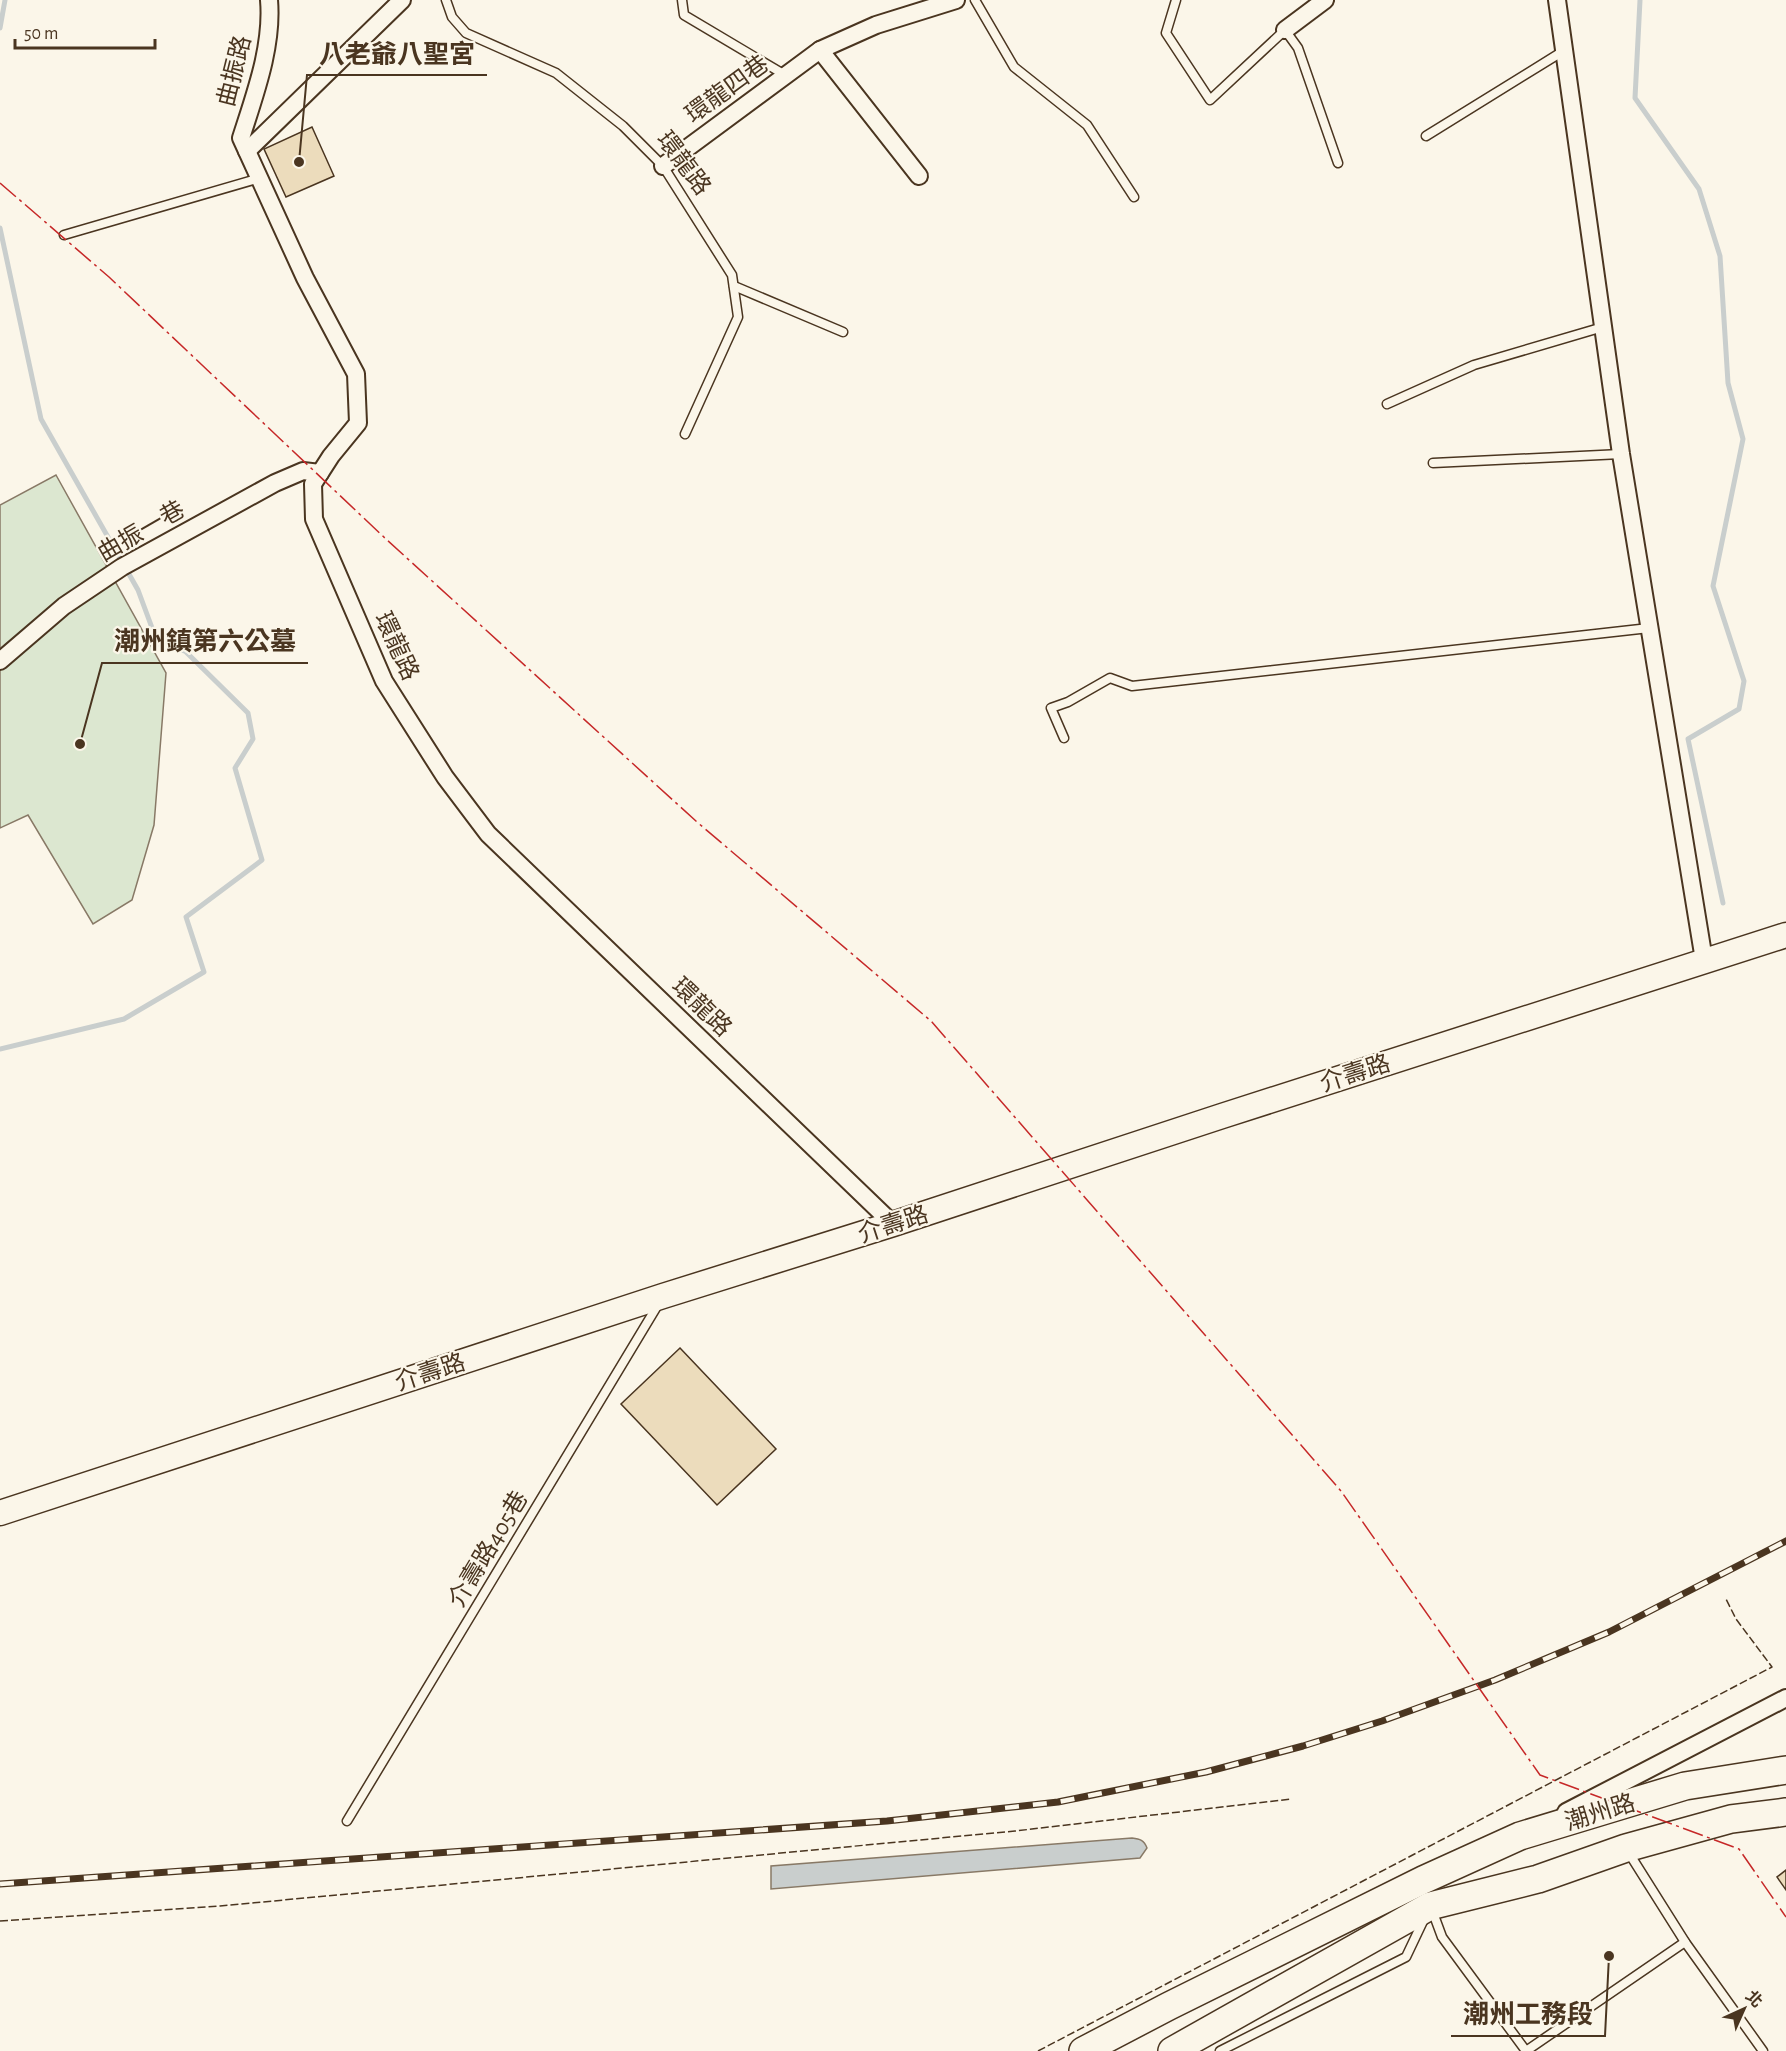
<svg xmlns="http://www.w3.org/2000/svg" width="1786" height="2051" font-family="'Alegreya Sans','Noto Sans TC',sans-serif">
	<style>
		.green { fill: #dce7d0; stroke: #887966; stroke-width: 1.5 }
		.water { fill: #c9cecd; stroke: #887966; stroke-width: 1.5 }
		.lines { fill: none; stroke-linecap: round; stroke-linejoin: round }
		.stream { stroke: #c9cecd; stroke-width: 5 }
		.building { fill: #ecdcbc; stroke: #4a3520; stroke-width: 1.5 }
		.lane-casing { stroke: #4a3520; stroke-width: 11 }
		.street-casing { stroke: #4a3520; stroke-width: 20 }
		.secondary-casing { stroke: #4a3520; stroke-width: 27 }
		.primary-casing { stroke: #4a3520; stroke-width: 30 }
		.lane { stroke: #fbf6e9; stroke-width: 8 }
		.street { stroke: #fbf6e9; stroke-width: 16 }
		.secondary { stroke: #fbf6e9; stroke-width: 24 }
		.primary { stroke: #fbf6e9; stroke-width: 27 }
		.rail-casing { stroke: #4a3520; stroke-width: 7 }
		.rail { stroke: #fbf6e9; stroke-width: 4.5; stroke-dasharray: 14; stroke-linecap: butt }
		.fence { stroke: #4a3520; stroke-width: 1.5; stroke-dasharray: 8 3; stroke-linecap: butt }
		.power { stroke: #c62828; stroke-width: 1.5; stroke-dasharray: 21 4.5 3 4.5; stroke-linecap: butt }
		.labels { text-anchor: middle; stroke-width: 4.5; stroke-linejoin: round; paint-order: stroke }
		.street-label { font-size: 24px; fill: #4a3520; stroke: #fbf6e9 }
		.leader { fill: none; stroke: #4a3520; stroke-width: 2 }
		.callout-dot { fill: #4a3520; stroke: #fbf6e9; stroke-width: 2 }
		.callout-label { font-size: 26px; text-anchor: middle; font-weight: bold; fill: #4a3520; stroke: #fbf6e9; stroke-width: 4.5; stroke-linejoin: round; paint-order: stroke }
	</style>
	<rect width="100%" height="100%" fill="#fbf6e9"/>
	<!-- green -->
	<path class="green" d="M56 475 166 673 154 825 132 900 93 924 28 815 0 828V505Z"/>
	<!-- water -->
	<path class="water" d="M1132 1838C1140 1839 1144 1840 1147 1848L1140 1858 771 1889V1866Z"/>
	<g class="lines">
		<!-- stream -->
		<g class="stream">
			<path d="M1640 0 1635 98 1699 189 1720 256 1728 383 1743 439 1713 586 1744 681 1739 709 1688 739 1723 903"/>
			<path d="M0 28 5 0"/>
			<path d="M0 228 41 419 138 590 158 644 185 651 248 713 253 739 235 768 262 860 186 917 204 972 124 1019 0 1049"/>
		</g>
	</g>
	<!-- building -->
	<g class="building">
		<path d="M312 127 334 176 286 197 264 149Z"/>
		<path d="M680 1348 776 1449 717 1505 621 1404Z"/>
		<path d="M1786 1870V1890L1777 1877Z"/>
	</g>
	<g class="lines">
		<!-- lane casing -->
		<g class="lane-casing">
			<g id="lane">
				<path d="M446 0 452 17 466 33 556 73 623 126 663 166 732 275 738 317 685 434"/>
				<path d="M682 0 684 15 785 75"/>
				<path d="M975 0 1014 67 1087 125 1134 197"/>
				<path d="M1176 0 1166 33 1210 100 1285 30 1298 48 1338 163"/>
				<path d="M1426 136 1565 50"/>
				<path d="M64 235 260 178"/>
				<path d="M734 286 843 332"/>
				<path d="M1387 404 1474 365 1603 327"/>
				<path d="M1433 463 1621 454"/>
				<path d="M1064 738 1051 708 1068 702 1110 678 1132 686 1649 628"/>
				<path d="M347 1821 659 1303"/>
				<path d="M1627 1850 1685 1942 1763 2051"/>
				<path d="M1432 1910 1442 1937 1526 2051"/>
				<path d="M1220 2051 1406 1957 1425 1917"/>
				<path d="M1526 2051 1685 1942"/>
			</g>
		</g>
		<!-- street casing -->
		<g class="street-casing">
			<g id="street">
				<path d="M269 0C273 46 255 94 241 138L305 278 356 374 358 423 331 456 313 484 314 519 384 681 445 777 488 834 893 1224"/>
				<path d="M1557 0 1621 454 1704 960"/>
				<path d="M1285 30 1325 0"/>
				<path d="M820 50 919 176"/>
				<path d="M247 151 402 0"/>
				<path d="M663 166 820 50 876 25 956 0"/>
				<path d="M0 661 64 606 122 567 275 483 303 471 320 473"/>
				<path d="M1566 1812 1786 1698"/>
			</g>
		</g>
		<!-- secondary casing -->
		<g class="secondary-casing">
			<path id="secondary" d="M0 1513 663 1296 893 1224 1222 1116 1786 935"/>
		</g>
		<!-- primary casing -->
		<g class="primary-casing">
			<g id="primary">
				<path d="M1083 2051 1169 2006 1423 1880 1520 1836 1685 1786 1786 1770"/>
				<path d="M1172 2051 1430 1906 1538 1879 1626 1848 1731 1819 1786 1812"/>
			</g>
		</g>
		<!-- lane -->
		<use href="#lane" class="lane"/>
		<!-- street -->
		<use href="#street" class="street"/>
		<!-- secondary -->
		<use href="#secondary" class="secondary"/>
		<!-- primary -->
		<use href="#primary" class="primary"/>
		<!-- rail casing -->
		<g class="rail-casing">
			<path id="rail" d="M0 1884 887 1821 1058 1802 1206 1772 1303 1746 1382 1721 1495 1680 1609 1632 1786 1541"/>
		</g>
		<!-- rail -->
		<use href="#rail" class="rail"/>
		<!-- fence -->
		<g class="fence">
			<path d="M0 1921 220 1906 1015 1831 1291 1799"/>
			<path d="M1038 2051 1772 1667 1736 1619 1725 1597"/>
		</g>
		<!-- power -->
		<path class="power" d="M0 183 109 277 387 540 697 822 931 1021 1341 1491 1540 1775 1739 1849 1786 1917"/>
	</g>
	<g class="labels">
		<!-- street labels -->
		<g class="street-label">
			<text transform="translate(234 71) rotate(-76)" y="8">曲振路</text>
			<text transform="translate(727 89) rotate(-36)" y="8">環龍四巷</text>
			<text transform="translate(684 163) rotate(53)" y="8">環龍路</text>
			<text transform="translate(141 531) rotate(-30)" y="8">曲振一巷</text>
			<text transform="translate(397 646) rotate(65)" y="8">環龍路</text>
			<text transform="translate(702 1007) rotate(44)" y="8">環龍路</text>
			<text transform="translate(1355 1073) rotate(-18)" y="8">介壽路</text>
			<text transform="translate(893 1224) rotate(-18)" y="8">介壽路</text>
			<text transform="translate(430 1372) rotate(-18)" y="8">介壽路</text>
			<text transform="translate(488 1549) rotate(-59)" y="8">介壽路405巷</text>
			<text transform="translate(1600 1812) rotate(-17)" y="8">潮州路</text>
		</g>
	</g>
	<!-- callouts -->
	<path class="leader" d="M299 162L307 75H487M80 744L102 663H308M1609 1956L1605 2036H1451"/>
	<g class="callout-dot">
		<circle cx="299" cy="162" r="6"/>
		<circle cx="80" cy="744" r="6"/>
		<circle cx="1609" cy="1956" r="6"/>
	</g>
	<g class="callout-label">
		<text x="397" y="63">八老爺八聖宮</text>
		<text x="205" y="650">潮州鎮第六公墓</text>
		<text x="1528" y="2023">潮州工務段</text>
	</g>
	<!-- north arrow -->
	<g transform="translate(1744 2009) rotate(45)" stroke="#fbf6e9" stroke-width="4.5" paint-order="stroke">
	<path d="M0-4.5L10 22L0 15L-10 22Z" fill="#4a3520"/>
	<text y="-9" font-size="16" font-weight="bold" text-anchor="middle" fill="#4a3520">北</text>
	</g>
	<!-- scale -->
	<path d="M15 39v9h140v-9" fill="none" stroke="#4a3520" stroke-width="3"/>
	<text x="24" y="39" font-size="18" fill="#4a3520" stroke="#fbf6e9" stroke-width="4.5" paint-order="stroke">50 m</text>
</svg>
